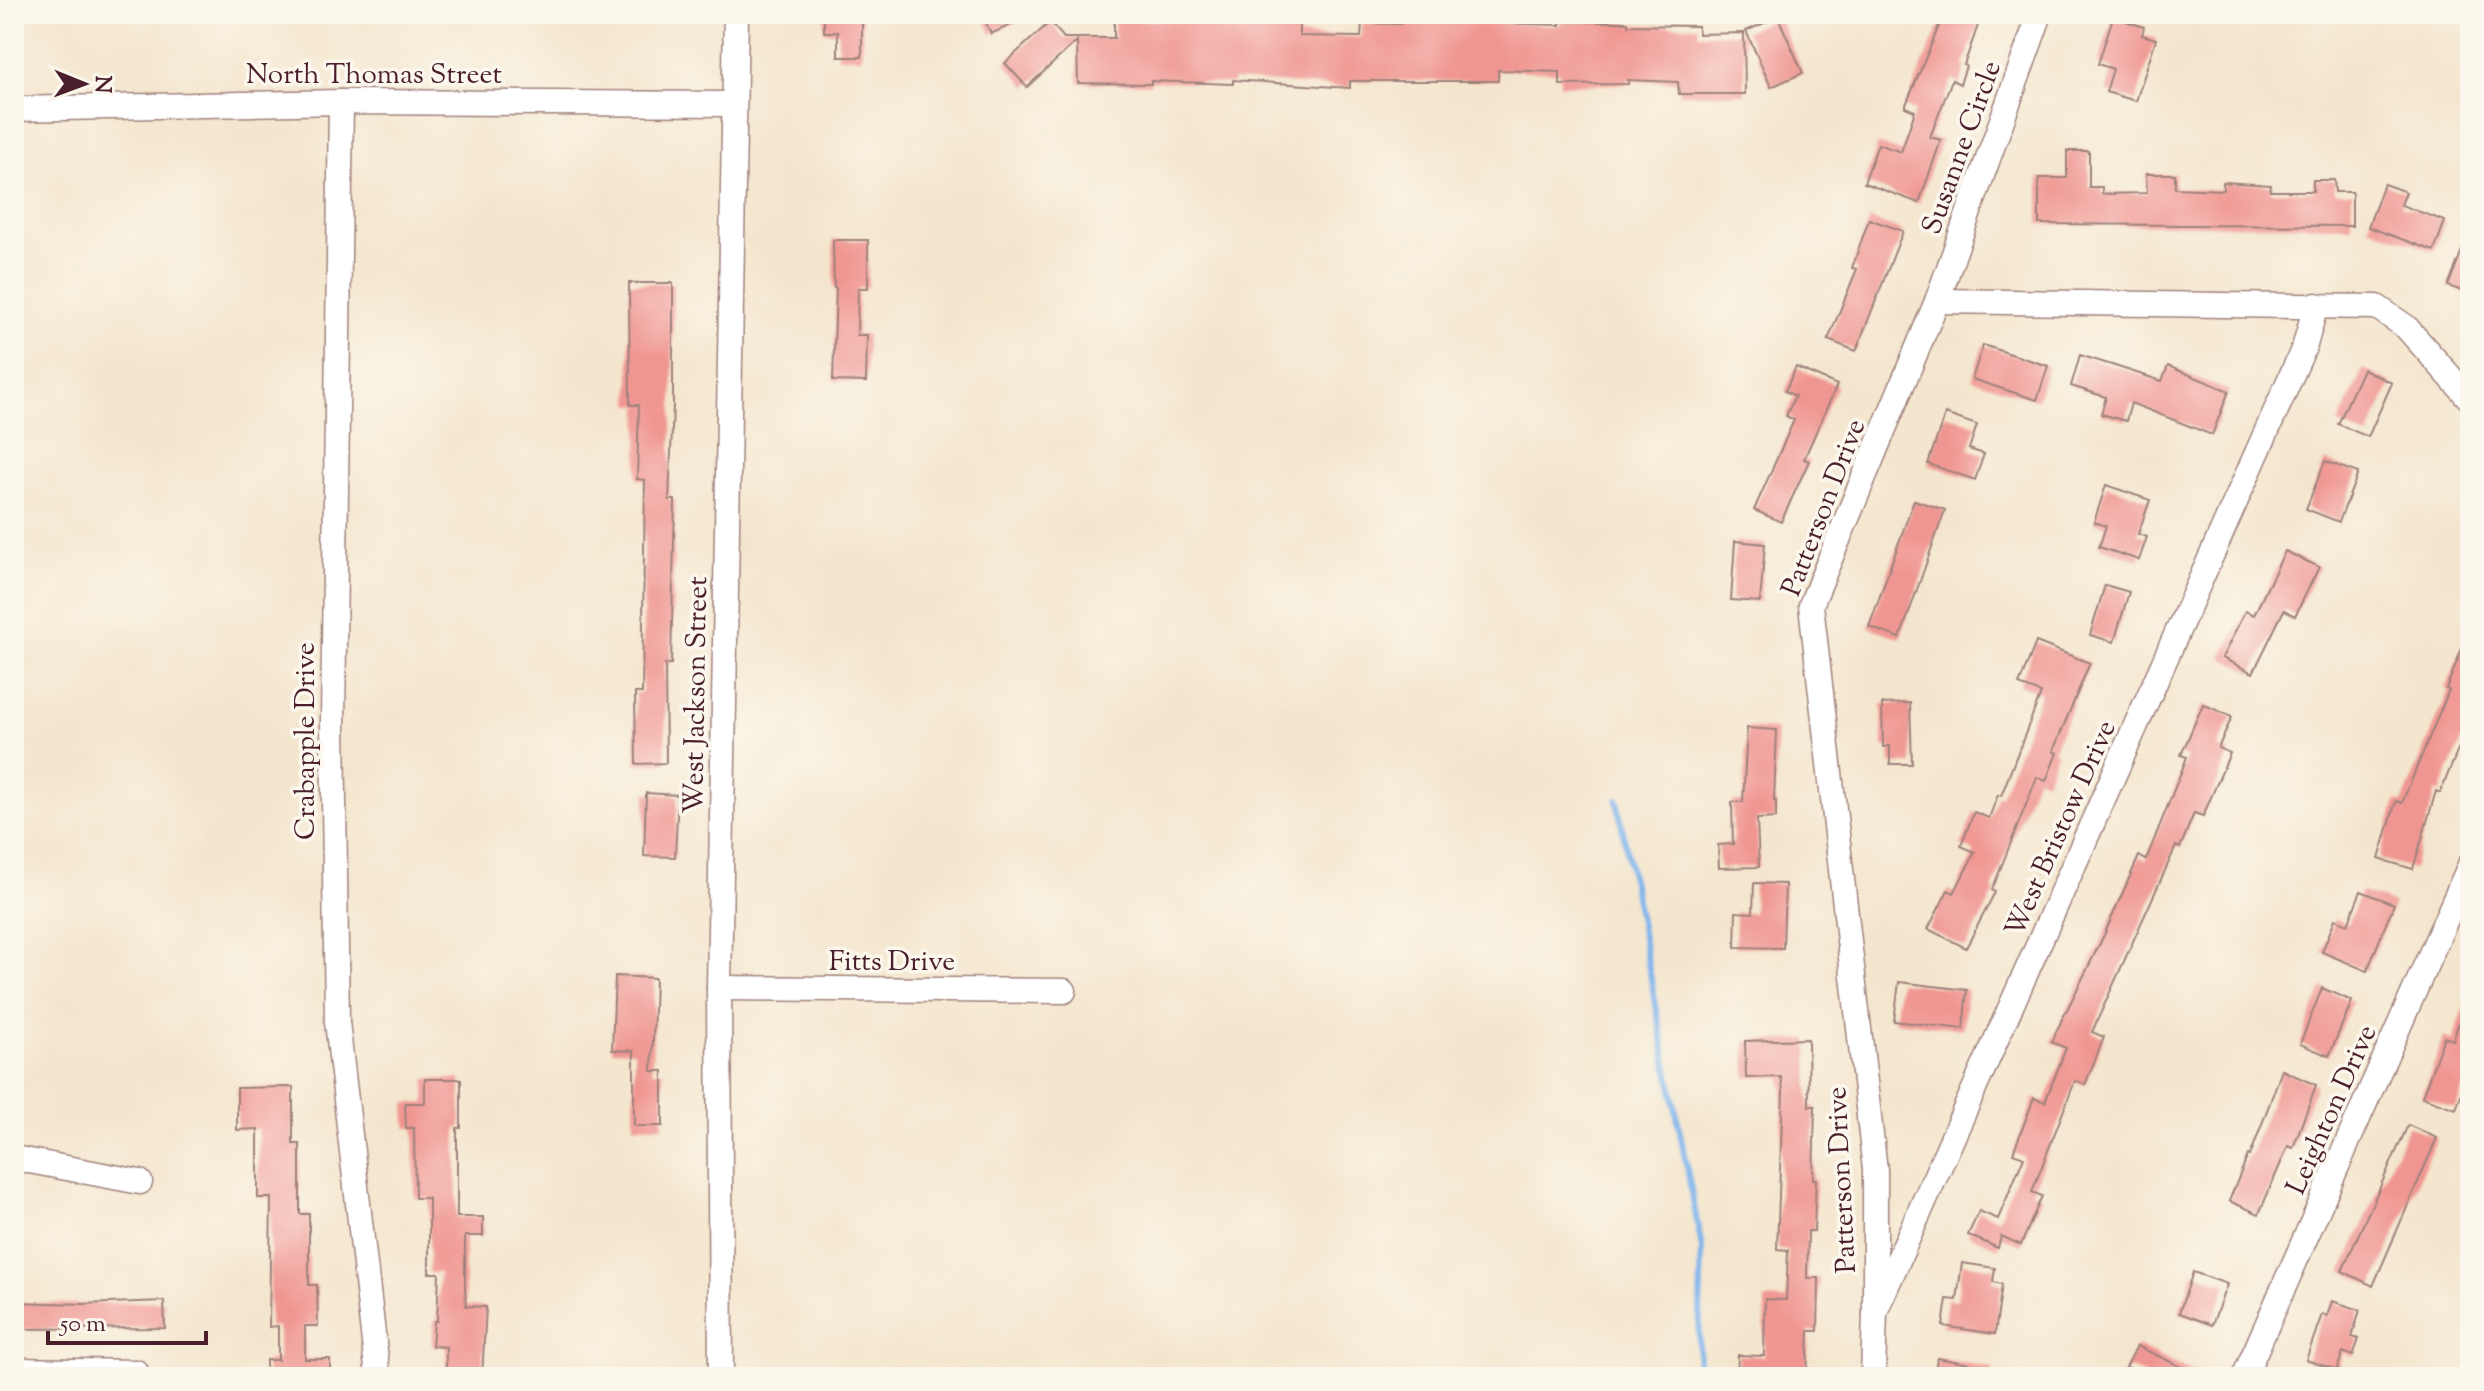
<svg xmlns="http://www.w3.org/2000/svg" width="2484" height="1391" font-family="'Sorts Mill Goudy',serif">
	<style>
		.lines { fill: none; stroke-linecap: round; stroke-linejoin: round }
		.stream { stroke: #7db4ec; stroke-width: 6 }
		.building { fill: #f09692 }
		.minor-casing { stroke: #9f827c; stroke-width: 27 }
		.minor { stroke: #fff; stroke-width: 24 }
		.labels { text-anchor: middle; stroke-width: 7; stroke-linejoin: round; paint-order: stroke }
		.street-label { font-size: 28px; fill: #4a1f2b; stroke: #fbf7ec }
	</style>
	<rect width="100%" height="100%" fill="#fbf7ec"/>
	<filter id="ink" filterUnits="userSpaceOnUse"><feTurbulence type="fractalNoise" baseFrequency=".0125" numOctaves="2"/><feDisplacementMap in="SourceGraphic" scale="16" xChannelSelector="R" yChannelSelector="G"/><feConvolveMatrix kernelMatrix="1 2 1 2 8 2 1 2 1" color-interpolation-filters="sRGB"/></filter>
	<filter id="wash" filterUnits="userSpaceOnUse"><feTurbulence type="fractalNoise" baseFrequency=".006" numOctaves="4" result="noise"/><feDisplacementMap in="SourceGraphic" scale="32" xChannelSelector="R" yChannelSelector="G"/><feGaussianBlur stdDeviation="1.8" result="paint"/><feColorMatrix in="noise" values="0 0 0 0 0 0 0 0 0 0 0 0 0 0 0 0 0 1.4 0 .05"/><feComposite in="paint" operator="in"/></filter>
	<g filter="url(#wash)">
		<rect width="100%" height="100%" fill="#f4e6ce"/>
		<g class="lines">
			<!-- stream -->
			<path class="stream" d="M1617 800 1702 1248 1698 1377"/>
		</g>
		<g id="blocks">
			<!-- building -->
			<g class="building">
				<path d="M824 14H862V57H838V32H824Z"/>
				<path d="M982 14H1035L991 34Z"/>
				<path d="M1944 14H1982L1964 65 1966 66 1960 84 1952 80 1930 137 1941 140 1919 203 1864 183 1878 144 1901 152 1915 111 1905 107Z"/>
				<path d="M1778 17 1803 73 1771 87 1746 31Z"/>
				<path d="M2113 17 2144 27 2142 35 2156 39 2136 101 2106 92 2113 69 2098 64Z"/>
				<path d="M1502 18V23L1560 25V22H1628V25L1698 26V34L1744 33 1745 94H1679L1678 82 1628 80V84L1560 85V72L1498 70V81H1350V88L1233 80V84L1151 81V84L1078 83 1077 41 1027 87 1005 63 1050 22 1064 38H1114V21L1240 19 1299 22V36L1361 37 1362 23 1400 24V21H1444V19Z"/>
				<path d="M2067 151H2089V187H2102V194L2147 193 2146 174H2175V188L2223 190V182L2271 185 2270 191H2313V180H2334L2335 192H2352V226L2039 224V178H2067Z"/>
				<path d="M2384 184 2406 192 2401 205 2445 221 2434 251 2368 227Z"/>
				<path d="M1869 219 1903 231 1856 351 1828 340 1857 269 1852 268Z"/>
				<path d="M2469 233H2470V294L2448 286Z"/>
				<path d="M833 240H868V288H858L857 335H867L866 382 833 381 836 288H834Z"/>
				<path d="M629 283H673V406L669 500H675L671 664H665L666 763 636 764 635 693H642L645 480 637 479 639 405H630Z"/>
				<path d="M1983 345 2048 366 2037 400 1972 379Z"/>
				<path d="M2080 355 2162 381 2168 366 2229 391 2212 435 2131 403 2126 421 2101 414 2106 397 2071 386Z"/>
				<path d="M1796 367 1837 385 1804 459 1809 461 1781 522 1754 510 1794 420 1786 416 1795 396 1785 391Z"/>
				<path d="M2363 369 2392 383 2368 437 2338 424Z"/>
				<path d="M1945 414 1977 425 1969 449 1984 454 1975 480 1928 464Z"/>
				<path d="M2325 461 2358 473 2339 522 2306 509Z"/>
				<path d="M2106 485 2150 500 2138 534 2147 537 2139 560 2099 547 2106 526 2094 522Z"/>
				<path d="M1914 500 1945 510 1900 638 1869 627Z"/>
				<path d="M1735 541 1765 544 1760 602 1731 600Z"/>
				<path d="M2285 551 2319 567 2295 616 2284 610 2253 673 2222 658 2245 611 2254 615Z"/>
				<path d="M2105 585 2129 592 2114 642 2090 635Z"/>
				<path d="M2469 631 2470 721 2440 793 2436 791 2413 869 2379 859 2396 801 2402 803 2449 690 2446 689Z"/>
				<path d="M2036 642 2090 663 2053 751 2057 753 2046 781 2037 777 1992 890 1995 892 1966 948 1928 929 1948 890 1954 893 1975 852 1961 846 1974 812 1989 818 1998 795 2001 796 2041 693 2019 685Z"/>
				<path d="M1910 703 1912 764H1890V746L1883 747 1882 704Z"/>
				<path d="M2203 704 2232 717 2218 748 2230 753 2203 816 2194 813 2180 848 2176 846 2092 1032 2104 1037 2085 1085 2075 1081 2032 1192 2042 1196 2021 1245 2001 1236 1998 1248 1968 1235 1979 1211 1998 1219 2024 1157 2013 1153 2034 1098 2045 1102 2066 1048 2051 1042 2104 935 2139 856 2146 860 2187 757 2181 755Z"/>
				<path d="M1747 728 1777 730 1774 801H1776V818L1757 819 1759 867 1719 868 1718 845 1733 844 1732 802H1743Z"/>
				<path d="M646 793 678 795 675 857 644 856Z"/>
				<path d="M1754 883 1785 884 1783 948 1735 947 1736 912 1753 913Z"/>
				<path d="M2361 891 2394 904 2367 971 2322 952 2335 919 2348 924Z"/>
				<path d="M615 976 655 978 652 1071H663V1126H634V1051L612 1050Z"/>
				<path d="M1899 982 1967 990 1963 1029 1894 1021Z"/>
				<path d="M2322 988 2352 1001 2329 1056 2300 1044Z"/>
				<path d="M2467 998 2470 999V1083L2466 1081 2456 1109 2422 1097 2444 1037 2453 1040Z"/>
				<path d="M1808 1039 1809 1106H1815L1813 1179H1816L1814 1231H1808L1807 1278H1819L1818 1331H1809L1807 1377H1737L1738 1355 1764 1356 1765 1299 1786 1300 1788 1250 1777 1249 1783 1090 1781 1077 1746 1078 1745 1041Z"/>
				<path d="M2282 1070 2316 1085 2293 1148 2288 1146 2259 1214 2229 1201 2248 1155 2250 1156Z"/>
				<path d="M425 1079H461V1128H457V1217H483V1236H465V1289L466 1306 486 1307 482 1377H446V1347L432 1346 434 1321H437L439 1273H429V1198H415L414 1128H406L405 1103H425Z"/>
				<path d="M293 1087V1144H300V1214H309V1285H317L318 1326H305V1359H330V1377H266V1360H278V1326L269 1327 271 1198H258V1129L237 1130V1088Z"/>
				<path d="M2408 1125 2437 1138 2373 1286 2342 1271Z"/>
				<path d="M1962 1263 1995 1268 1993 1282 2002 1284 1995 1334 1943 1326 1947 1299 1957 1300Z"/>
				<path d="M2193 1272 2227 1284 2212 1325 2179 1313Z"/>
				<path d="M164 1301 165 1328 15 1329V1302L82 1304Z"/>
				<path d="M2332 1301 2360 1310 2352 1337 2359 1339 2353 1356 2343 1352 2337 1370 2306 1360 2322 1314 2327 1316Z"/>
				<path d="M2137 1346 2203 1377H2148L2126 1367Z"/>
				<path d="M1937 1358 1993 1368 1992 1377H1934Z"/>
			</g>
		</g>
	</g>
	<g filter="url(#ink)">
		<use href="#blocks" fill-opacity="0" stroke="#9f827c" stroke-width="2"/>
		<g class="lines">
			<!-- minor casing -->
			<g class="minor-casing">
				<g id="minor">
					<path d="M341 102 333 723 337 1022 378 1377"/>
					<path d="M14 109 341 102 733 104"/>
					<path d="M1937 301 2377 307 2406 327 2470 399"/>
					<path d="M719 988 1064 991"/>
					<path d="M14 1158 140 1182"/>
					<path d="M1875 1312V1170L1811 605 1937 301 2040 14"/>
					<path d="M14 1370 136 1372"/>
					<path d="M721 1377 719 988 736 14"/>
					<path d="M1873 1377 1875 1312 2305 345 2316 305"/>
					<path d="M2244 1377 2470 865"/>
				</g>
			</g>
			<!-- minor -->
			<use href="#minor" class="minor"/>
		</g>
	</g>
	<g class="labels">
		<!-- street labels -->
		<g class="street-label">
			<text x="374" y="83">North Thomas Street</text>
			<text transform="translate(1960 147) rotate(-70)" y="10">Susanne Circle</text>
			<text transform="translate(1822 507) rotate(-69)" y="10">Patterson Drive</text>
			<text transform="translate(694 695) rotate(-89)" y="10">West Jackson Street</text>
			<text transform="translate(304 741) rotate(-90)" y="10">Crabapple Drive</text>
			<text transform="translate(2059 828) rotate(-66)" y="10">West Bristow Drive</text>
			<text x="892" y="970">Fitts Drive</text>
			<text transform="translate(2330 1109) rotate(-66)" y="10">Leighton Drive</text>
			<text transform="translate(1840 1180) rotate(-93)" y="10">Patterson Drive</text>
		</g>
	</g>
	<!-- margin -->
	<rect width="2484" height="1391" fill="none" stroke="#fbf7ec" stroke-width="48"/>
	<!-- north arrow -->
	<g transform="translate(84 84) rotate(91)" stroke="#fbf7ec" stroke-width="6" paint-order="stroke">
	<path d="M0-6L14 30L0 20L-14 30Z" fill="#4a1f2b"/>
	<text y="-12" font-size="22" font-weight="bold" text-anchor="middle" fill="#4a1f2b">N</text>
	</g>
	<!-- scale -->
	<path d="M48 1331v12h158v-12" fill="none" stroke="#4a1f2b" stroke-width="4"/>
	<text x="60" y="1331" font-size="24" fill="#4a1f2b" stroke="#fbf7ec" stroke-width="6" paint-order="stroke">50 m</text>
</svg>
